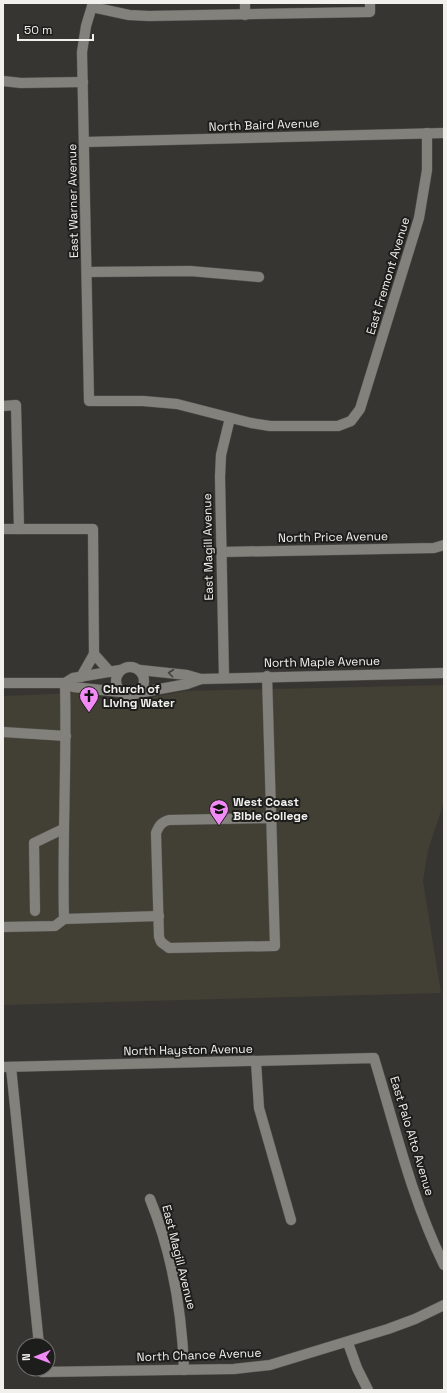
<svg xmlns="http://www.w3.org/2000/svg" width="447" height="1393" font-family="'Space Grotesk',sans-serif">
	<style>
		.built { fill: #423f34 }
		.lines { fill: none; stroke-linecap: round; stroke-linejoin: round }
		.minor-casing { stroke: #555450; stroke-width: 11 }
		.minor { stroke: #82817c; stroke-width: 10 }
		.oneway { stroke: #40403d }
		.labels { text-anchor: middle; stroke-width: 4; stroke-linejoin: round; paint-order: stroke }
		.street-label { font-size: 12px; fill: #f1f0ed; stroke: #1d1d1b }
		.poi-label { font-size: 12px; font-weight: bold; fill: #f1f0ed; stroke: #1d1d1b; text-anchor: start }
	</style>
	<rect width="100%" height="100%" fill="#373531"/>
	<!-- built -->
	<path class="built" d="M444 685V802L428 850 423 881 441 993 3 1005V696L76 693 117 701H133L185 691Z"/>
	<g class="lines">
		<!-- minor casing -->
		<g class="minor-casing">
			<g id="minor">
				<path d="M93 3 86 26 82 52 89 401H143L177 404 251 423 270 426H338L351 421 360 409 419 218 427 170V133"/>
				<path d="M245 3V15"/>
				<path d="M92 7 129 15 149 16 370 12V3"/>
				<path d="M3 81 21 83 83 82"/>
				<path d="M85 142 444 133"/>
				<path d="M87 272 190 271 259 277"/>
				<path d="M3 406 16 405 19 529H93L94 654"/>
				<path d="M3 529H19"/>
				<path d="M222 552 434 548 444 545"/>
				<circle cx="130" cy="681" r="14"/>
				<path d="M140 670 187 675 201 679 444 673"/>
				<path d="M267 676 275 946 169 948 161 942 159 937 156 833C159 826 161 822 169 820L272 818"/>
				<path d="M81 677 94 654 110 672"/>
				<path d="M224 677 220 477 221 455 230 418"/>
				<path d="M3 683H65L73 687 120 692"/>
				<path d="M65 683 73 678 120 670"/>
				<path d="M138 693 187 684 201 679"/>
				<path d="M3 732 66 736"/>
				<path d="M35 911 34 843 63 829"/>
				<path d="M64 919C62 840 67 762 65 683"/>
				<path d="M3 927 55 926 64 919 159 916"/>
				<path d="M256 1062 259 1108 291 1220"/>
				<path d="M3 1067 374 1058C395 1127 412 1200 444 1265"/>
				<path d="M11 1067 39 1345"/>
				<path d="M150 1199C172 1253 182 1312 184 1370"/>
				<path d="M348 1343 357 1368 368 1390"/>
				<path d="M41 1369 42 1372 234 1369 270 1365 388 1329 415 1319 444 1305"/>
			</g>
		</g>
		<!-- minor -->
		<use href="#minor" class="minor"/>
	</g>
	<!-- one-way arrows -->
	<defs><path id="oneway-chevron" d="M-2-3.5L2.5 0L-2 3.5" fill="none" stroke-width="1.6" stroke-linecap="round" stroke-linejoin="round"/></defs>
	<use class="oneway" href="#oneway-chevron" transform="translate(171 673) rotate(-173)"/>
	<!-- icons -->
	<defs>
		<g id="church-pin" transform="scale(1)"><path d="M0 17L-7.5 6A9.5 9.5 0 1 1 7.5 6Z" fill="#f18af4" stroke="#1d1d1b"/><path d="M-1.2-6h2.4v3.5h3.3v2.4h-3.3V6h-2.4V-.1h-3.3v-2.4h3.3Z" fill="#111"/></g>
		<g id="school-pin" transform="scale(1)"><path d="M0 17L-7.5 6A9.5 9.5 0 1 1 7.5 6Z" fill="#f18af4" stroke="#1d1d1b"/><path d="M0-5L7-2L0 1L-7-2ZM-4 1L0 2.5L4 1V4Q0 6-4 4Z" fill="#111"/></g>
	</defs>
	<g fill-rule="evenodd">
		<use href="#church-pin" x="89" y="696"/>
		<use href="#school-pin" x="219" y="809"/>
	</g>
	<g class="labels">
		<!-- street labels -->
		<g class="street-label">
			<text transform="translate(264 125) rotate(-2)" y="4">North Baird Avenue</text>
			<text transform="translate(73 201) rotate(-91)" y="4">East Warner Avenue</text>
			<text transform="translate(388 276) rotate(-73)" y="4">East Fremont Avenue</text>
			<text transform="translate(333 537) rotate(-1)" y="4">North Price Avenue</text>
			<text transform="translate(208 547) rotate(-91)" y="4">East Magill Avenue</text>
			<text transform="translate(322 662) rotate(-1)" y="4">North Maple Avenue</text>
			<text transform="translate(188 1050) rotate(-1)" y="4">North Hayston Avenue</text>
			<text transform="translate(412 1136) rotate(73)" y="4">East Palo Alto Avenue</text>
			<text transform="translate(179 1257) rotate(76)" y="4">East Magill Avenue</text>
			<text transform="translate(199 1355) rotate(-2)" y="4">North Chance Avenue</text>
		</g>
		<!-- poi labels -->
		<g class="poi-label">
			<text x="103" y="693">Church of<tspan x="103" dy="14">Living Water</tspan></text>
			<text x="233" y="806">West Coast<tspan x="233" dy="14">Bible College</tspan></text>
		</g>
	</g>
	<!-- border -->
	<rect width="447" height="1393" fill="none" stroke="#f1f0ed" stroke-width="8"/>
	<!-- north arrow -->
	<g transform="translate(36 1357) rotate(269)"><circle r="19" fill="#1d1d1b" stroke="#72716f"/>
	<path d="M0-3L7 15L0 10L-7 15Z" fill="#f18af4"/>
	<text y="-6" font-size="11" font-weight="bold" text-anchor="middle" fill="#f1f0ed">N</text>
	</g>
	<!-- scale -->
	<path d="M18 34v6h75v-6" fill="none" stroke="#f1f0ed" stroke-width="2"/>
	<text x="24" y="34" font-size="12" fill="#f1f0ed" stroke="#1d1d1b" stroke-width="3" paint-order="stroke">50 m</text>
</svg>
